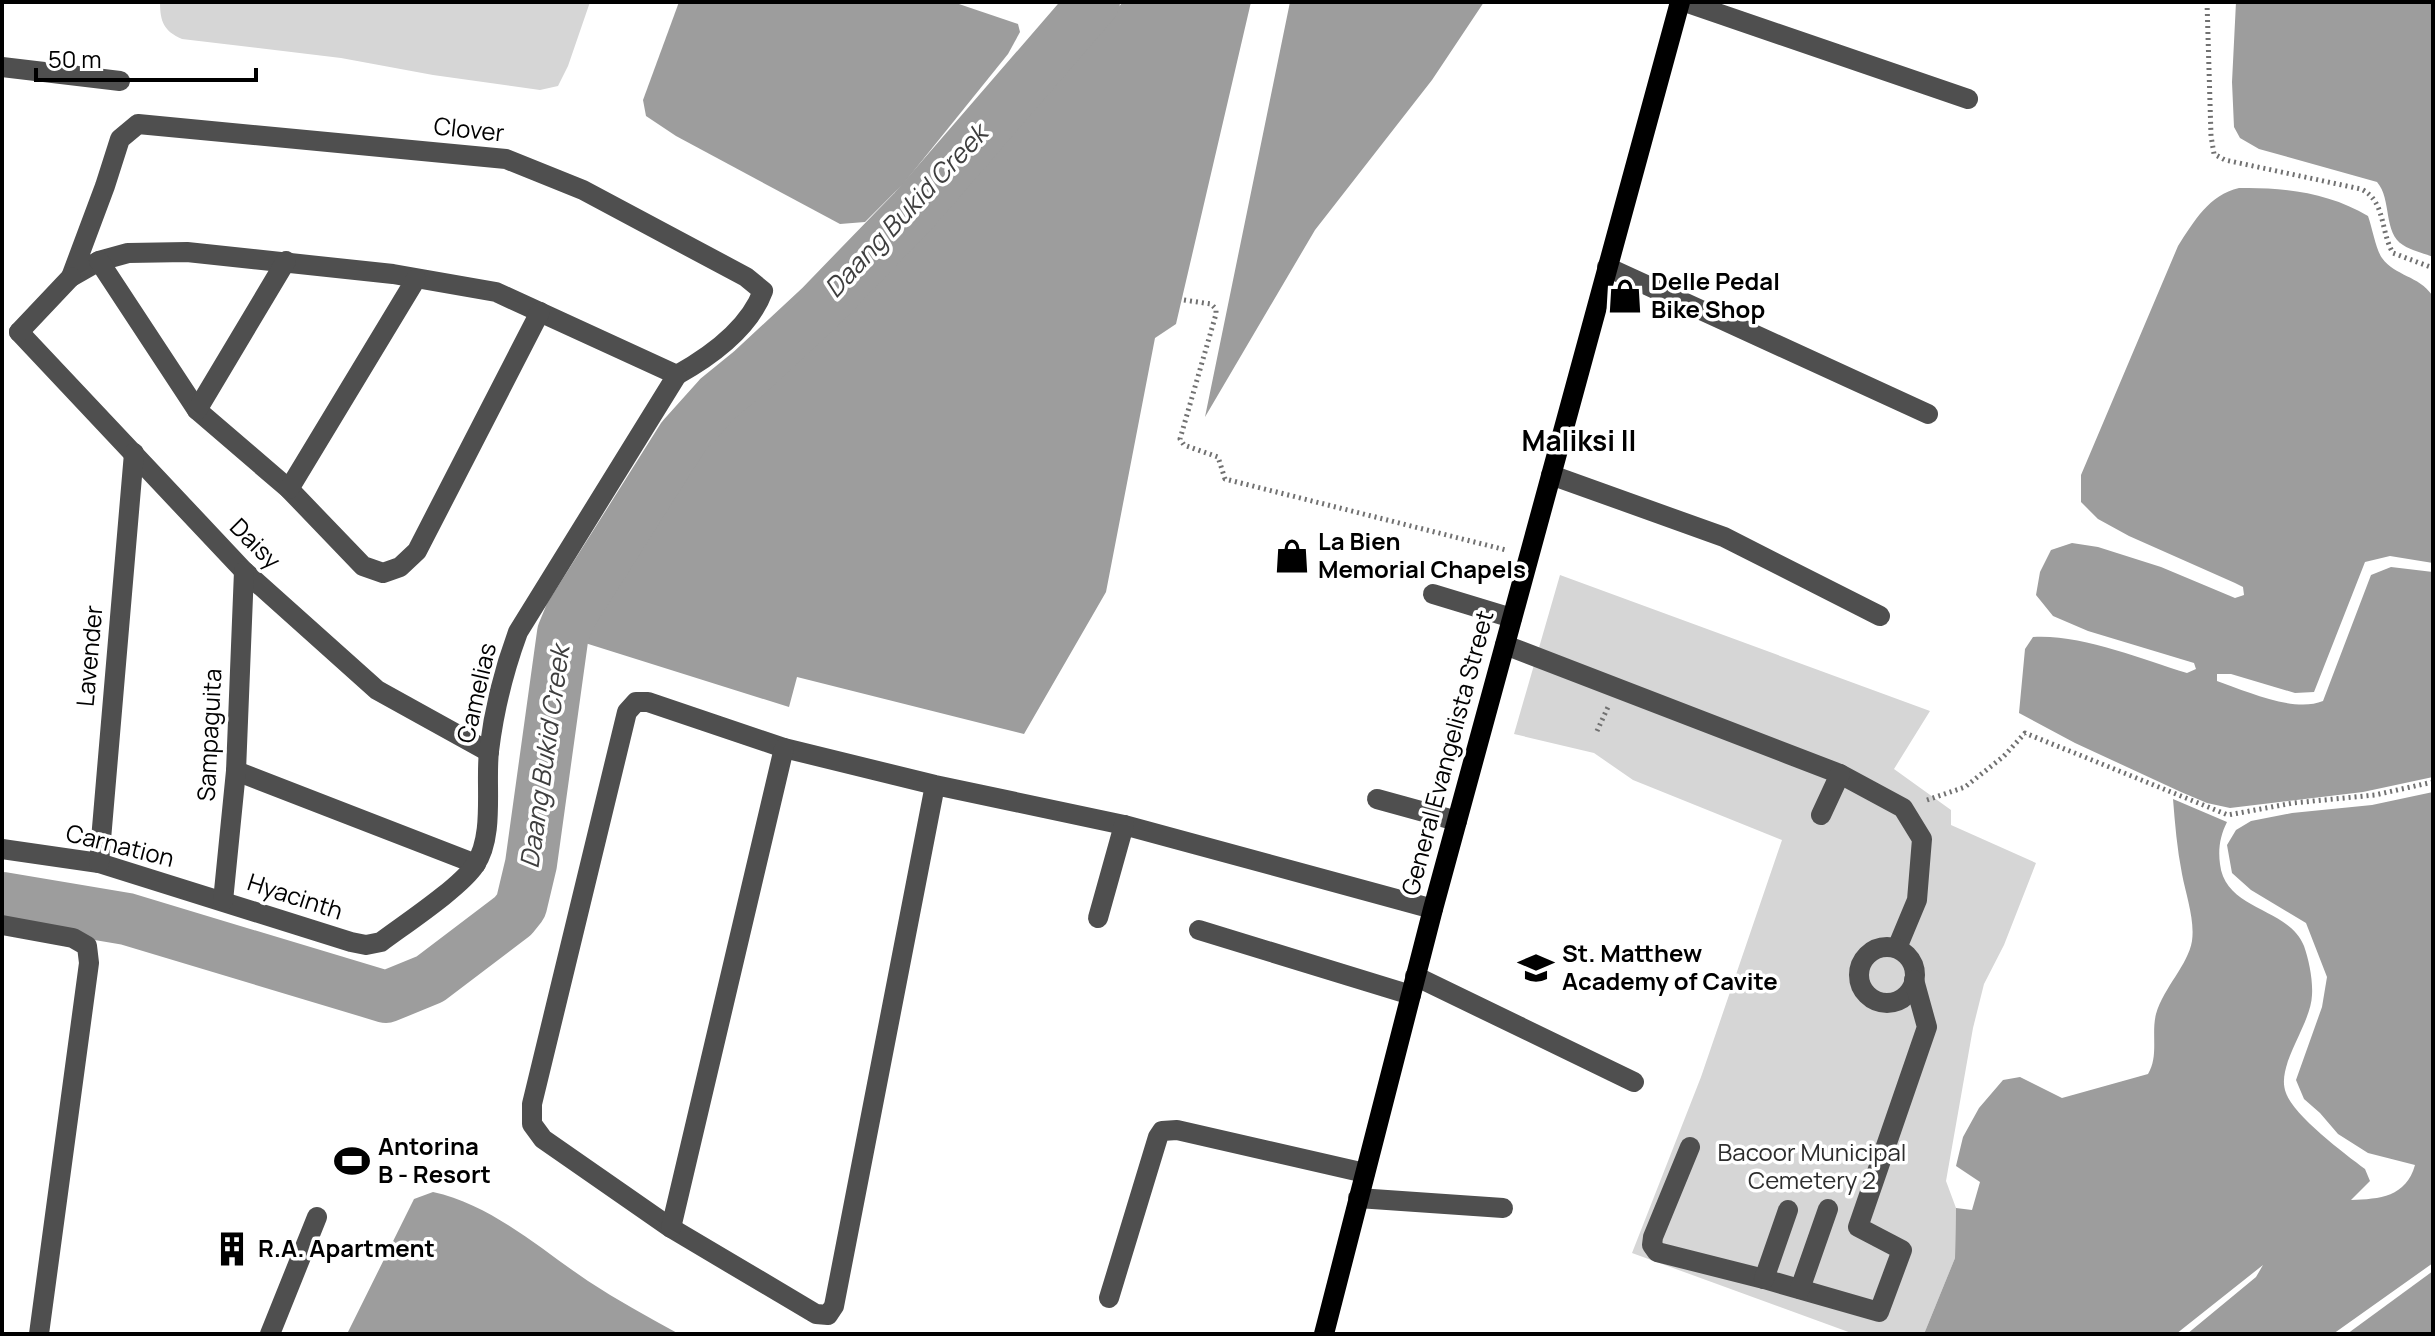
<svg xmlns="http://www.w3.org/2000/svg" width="2435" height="1336" font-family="Manrope,sans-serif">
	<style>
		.green { fill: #d6d6d6 }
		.water { fill: #9d9d9d }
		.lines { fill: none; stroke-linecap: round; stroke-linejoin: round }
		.river { stroke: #9d9d9d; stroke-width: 52 }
		.path { stroke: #717171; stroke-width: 5; stroke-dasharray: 2 4; stroke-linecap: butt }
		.minor { stroke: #4f4f4f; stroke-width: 20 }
		.major { stroke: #000; stroke-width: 20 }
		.labels { text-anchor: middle; stroke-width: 7; stroke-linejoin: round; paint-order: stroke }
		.street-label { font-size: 24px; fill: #000; stroke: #fff }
		.poi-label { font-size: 24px; font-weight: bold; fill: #000; stroke: #fff; text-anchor: start }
		.park-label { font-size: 24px; fill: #2d2d2d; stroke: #fff }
		.water-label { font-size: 26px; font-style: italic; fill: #3e3e3e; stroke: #fff }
		.quarter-label { font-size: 28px; font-weight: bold; fill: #000; stroke: #fff }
	</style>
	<rect width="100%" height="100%" fill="#fff"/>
	<!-- green -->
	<g class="green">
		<path d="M160 2H590L568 66 558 86 540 90 433 75 341 58 182 39C164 31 160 22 160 2Z"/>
		<path d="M1560 575 1930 711 1894 769 1951 810V825L2036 863 2004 945 1984 984 1973 1028 1946 1181 1956 1208 1955 1258 1924 1334H1854L1632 1253 1701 1077 1782 840 1633 780 1594 753 1514 734Z"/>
	</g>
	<!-- water -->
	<g class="water">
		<path d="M679 2H953L1018 24 1020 32 1008 54 904 183 865 222 840 224 676 136 646 116 643 100Z"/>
		<path d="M1123 2H1251L1176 324 1155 338 1106 592 1024 734 797 677 789 707 566 637 721 403 869 286Z"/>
		<path d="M1290 2H1484L1432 80 1315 230 1205 417Z"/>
		<path d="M2236 2H2433V257C2424 253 2412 251 2403 245 2383 233 2392 199 2377 182L2259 149 2240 138 2234 127 2232 82Z"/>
		<path d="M2239 188C2284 187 2330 193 2368 216 2372 227 2376 250 2382 258 2395 276 2419 276 2432 295L2433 563 2390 556 2365 562 2314 692 2295 693 2231 674H2217V681C2246 691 2294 713 2323 701L2371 575 2391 567 2433 572V777L2363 792 2230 808 2207 803 2181 792 2075 743 2019 713 2025 649 2033 637C2081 634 2141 659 2187 673L2196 669 2194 663 2088 631 2053 616 2036 595 2040 572 2051 550 2072 543 2098 547 2161 567 2235 598 2244 595 2243 587 2235 583 2129 536 2098 519 2081 502V475L2178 246C2194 221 2209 195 2239 188Z"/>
		<path d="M2433 792V1263L2333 1334H2187L2256 1277 2263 1265 2176 1334H1924L1955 1258 1956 1208 1972 1210 1980 1182 1956 1166 1963 1137 1979 1108 2003 1080 2020 1077 2062 1098 2148 1074C2159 1056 2151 1034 2156 1014 2164 987 2188 965 2192 941 2195 920 2186 895 2182 874 2177 849 2175 824 2173 799L2227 822C2220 836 2218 849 2220 864 2225 911 2289 907 2304 946 2309 960 2313 980 2312 995 2311 1025 2275 1066 2286 1093 2294 1116 2345 1154 2365 1169L2370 1181 2351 1200C2380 1199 2406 1197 2415 1165L2368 1153 2338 1134 2320 1113 2304 1099 2296 1080 2322 1007 2327 977 2306 923 2251 890 2232 873 2227 845 2236 830 2251 821 2292 813 2372 805Z"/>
		<path d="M433 1192C492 1205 539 1248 588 1281 617 1300 648 1317 679 1334H347L414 1199Z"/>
		<path d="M2433 1271V1334H2347Z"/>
	</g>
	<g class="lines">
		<!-- river -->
		<path class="river" d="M2 898 127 919 386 997 430 979 513 916 521 906 531 864 563 633 570 616 683 437 718 398 750 372 820 307 914 210 1094 2"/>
		<!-- path -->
		<g class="path">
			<path d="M2207 2 2211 136 2214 154 2225 160 2361 189C2386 201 2380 231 2393 253L2433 268"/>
			<path d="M1184 300 1211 304 1216 309V314L1180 439 1184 445 1218 457 1225 479 1506 550"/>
			<path d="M1597 731 1608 707"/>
			<path d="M1927 800 1965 787 2004 756 2025 733 2228 815 2293 803 2375 795 2433 782"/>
		</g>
		<!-- minor -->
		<g class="minor">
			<path d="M1685 2 1968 99"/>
			<path d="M2 67 120 81"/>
			<path d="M138 124 506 159 583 190 746 277 763 291C749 329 711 356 677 375L496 292 393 274 187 252 128 253 99 261 71 277 105 186 120 139Z"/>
			<path d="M99 261 197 410 289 489 363 566 383 573 400 567 417 551 540 312"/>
			<path d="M1607 267 1928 414"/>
			<path d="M19 332 244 571 377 690 489 752"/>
			<path d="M19 332 71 277"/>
			<path d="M197 410 286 261"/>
			<path d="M1551 475 1724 537 1880 616"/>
			<path d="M289 489 416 279"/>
			<path d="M1433 594 1512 618"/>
			<path d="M1505 645 1840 774 1903 808 1922 839 1917 900 1897 948"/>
			<path d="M236 771 476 864"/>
			<path d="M935 785 834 1306 828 1315 816 1314 671 1228 543 1139 532 1124V1104L627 712 636 702H648L784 748 935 785 1124 825 1433 909"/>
			<path d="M1377 799 1457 821"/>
			<path d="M1821 815 1840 774"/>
			<path d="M2 849 99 863 351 942 366 945 381 942C405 924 461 887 475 865 495 836 485 784 489 751 494 710 504 670 518 632L677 375"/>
			<path d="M99 863 134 453"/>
			<path d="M223 901 236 771 244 571"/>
			<path d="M1098 918 1124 825"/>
			<path d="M2 925 73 938 87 946 89 963 39 1334"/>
			<path d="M1199 930 1411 995"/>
			<circle cx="1887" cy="975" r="28"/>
			<path d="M1415 976 1634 1082"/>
			<path d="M1690 1147 1653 1237 1652 1245 1657 1252 1764 1279 1879 1312 1902 1250 1858 1227 1927 1027 1914 980"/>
			<path d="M1358 1198 1503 1208"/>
			<path d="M671 1228 784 748"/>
			<path d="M1764 1279 1788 1210"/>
			<path d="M1800 1289 1828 1209"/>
			<path d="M1109 1298 1158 1137 1162 1131 1177 1130 1365 1173"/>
			<path d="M270 1334 317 1217"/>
		</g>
		<!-- major -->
		<path class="major" d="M1324 1334 1433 909 1680 2"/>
	</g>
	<!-- icons -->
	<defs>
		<g id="shop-bare" transform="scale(2.76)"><path d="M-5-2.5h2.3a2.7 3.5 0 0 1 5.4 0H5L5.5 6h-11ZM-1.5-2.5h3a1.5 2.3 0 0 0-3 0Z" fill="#000" stroke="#fff" stroke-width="2.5" paint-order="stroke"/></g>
		<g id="school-bare" transform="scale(2.76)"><path d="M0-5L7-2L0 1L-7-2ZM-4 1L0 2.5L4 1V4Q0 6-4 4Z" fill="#000" stroke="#fff" stroke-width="2.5" paint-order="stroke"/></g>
		<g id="stadium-bare" transform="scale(2.76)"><path d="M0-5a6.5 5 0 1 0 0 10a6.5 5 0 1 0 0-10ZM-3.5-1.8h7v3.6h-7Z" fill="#000" stroke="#fff" stroke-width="2.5" paint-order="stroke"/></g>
		<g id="building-bare" transform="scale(2.76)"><path d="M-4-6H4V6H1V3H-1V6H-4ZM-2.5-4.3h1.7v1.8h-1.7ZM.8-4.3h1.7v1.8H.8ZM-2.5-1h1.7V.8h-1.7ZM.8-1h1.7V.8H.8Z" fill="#000" stroke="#fff" stroke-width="2.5" paint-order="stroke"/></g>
	</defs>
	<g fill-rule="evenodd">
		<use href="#shop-bare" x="1625" y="296"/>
		<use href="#shop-bare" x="1292" y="556"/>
		<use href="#school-bare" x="1536" y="968"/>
		<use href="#stadium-bare" x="352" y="1161"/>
		<use href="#building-bare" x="232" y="1249"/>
	</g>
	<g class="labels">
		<!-- street labels -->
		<g class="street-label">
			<text transform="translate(469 130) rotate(6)" y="8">Clover</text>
			<text transform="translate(255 544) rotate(45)" y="8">Daisy</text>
			<text transform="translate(90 656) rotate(-85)" y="8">Lavender</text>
			<text transform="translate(477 693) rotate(-77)" y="8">Camelias</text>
			<text transform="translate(210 735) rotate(-87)" y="8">Sampaguita</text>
			<text transform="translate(1448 753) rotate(-75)" y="8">General Evangelista Street</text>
			<text transform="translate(120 846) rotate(14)" y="8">Carnation</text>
			<text transform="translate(295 897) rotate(18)" y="8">Hyacinth</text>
		</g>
		<!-- poi labels -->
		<g class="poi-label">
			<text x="1651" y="290">Delle Pedal<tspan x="1651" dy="28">Bike Shop</tspan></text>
			<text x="1318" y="550">La Bien<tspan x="1318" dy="28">Memorial Chapels</tspan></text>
			<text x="1562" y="962">St. Matthew<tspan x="1562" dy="28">Academy of Cavite</tspan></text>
			<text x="378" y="1155">Antorina<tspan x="378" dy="28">B - Resort</tspan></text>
			<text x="258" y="1257">R.A. Apartment</text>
		</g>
		<!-- park labels -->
		<g class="park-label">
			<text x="1812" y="1161">Bacoor Municipal<tspan x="1812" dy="28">Cemetery 2</tspan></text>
		</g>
		<!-- water labels -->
		<g class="water-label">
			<text transform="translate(906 211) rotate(-47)" y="9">Daang Bukid Creek</text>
			<text transform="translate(545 757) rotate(-82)" y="9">Daang Bukid Creek</text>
		</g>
		<!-- quarter labels -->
		<g class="quarter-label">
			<text x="1579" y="451">Maliksi II</text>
		</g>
	</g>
	<!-- border -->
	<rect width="2435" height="1336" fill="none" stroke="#000000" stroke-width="8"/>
	<!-- scale -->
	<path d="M36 68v12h220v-12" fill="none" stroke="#000000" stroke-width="4"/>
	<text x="48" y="68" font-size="24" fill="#000000" stroke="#ffffff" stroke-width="6" paint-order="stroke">50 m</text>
</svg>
